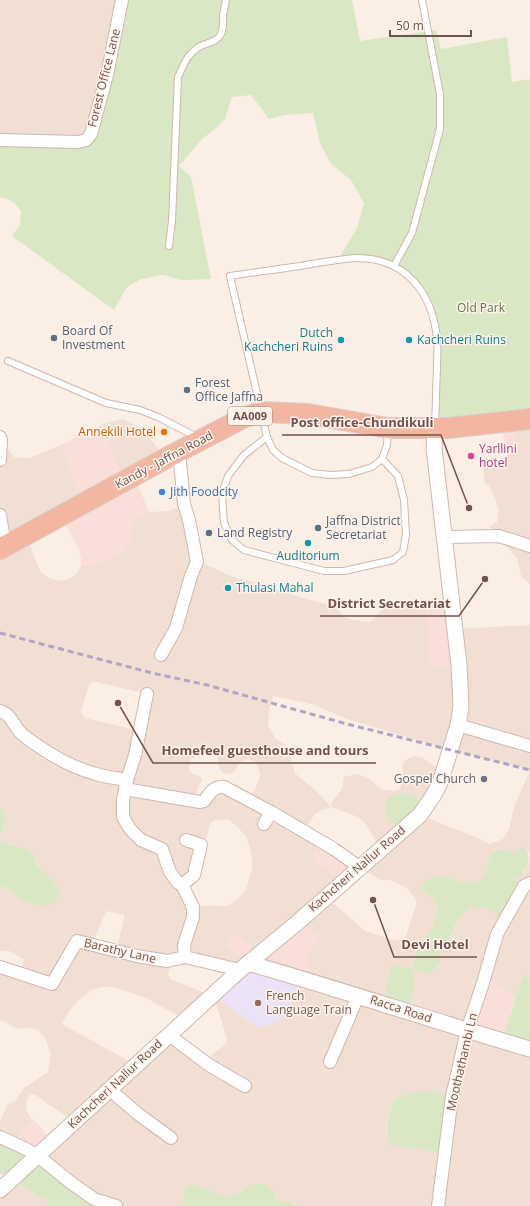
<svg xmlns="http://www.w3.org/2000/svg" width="530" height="1206" font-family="'Open Sans',sans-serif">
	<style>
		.residential { fill: #f2dfd4; fill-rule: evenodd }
		.commercial { fill: #fadeda }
		.education { fill: #ece2f7 }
		.green { fill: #d9e7c5 }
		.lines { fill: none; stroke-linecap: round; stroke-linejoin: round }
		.service-casing { stroke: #ceb7af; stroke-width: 8 }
		.minor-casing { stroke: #ceb7af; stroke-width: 14 }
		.tertiary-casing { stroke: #ceb7af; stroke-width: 17 }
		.trunk-casing { stroke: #d8cfcd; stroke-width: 22 }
		.service { stroke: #fff; stroke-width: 6 }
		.minor { stroke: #fff; stroke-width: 12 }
		.tertiary { stroke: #fff; stroke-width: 15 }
		.trunk { stroke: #f3b7a1; stroke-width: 20 }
		.rail { stroke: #b0a5c4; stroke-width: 3; stroke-dasharray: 6 4; stroke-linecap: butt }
		.service-dot { fill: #5c6f8a; stroke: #fef3eb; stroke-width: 1.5 }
		.culture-dot { fill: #0f9aa8; stroke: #fef3eb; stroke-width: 1.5 }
		.food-dot { fill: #e8710a; stroke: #fef3eb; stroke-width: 1.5 }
		.hotel-dot { fill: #d1479c; stroke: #fef3eb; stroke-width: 1.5 }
		.shop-dot { fill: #3f7fe0; stroke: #fef3eb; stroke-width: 1.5 }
		.worship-dot { fill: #6b7280; stroke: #fef3eb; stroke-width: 1.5 }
		.education-dot { fill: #8d6e63; stroke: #fef3eb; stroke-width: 1.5 }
		.labels { text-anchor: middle; stroke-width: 3; stroke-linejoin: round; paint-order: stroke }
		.shield { fill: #fef3eb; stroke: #9c837c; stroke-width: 1 }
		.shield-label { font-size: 11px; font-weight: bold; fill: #72534c }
		.street-label { font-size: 12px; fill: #72534c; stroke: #fef3eb }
		.park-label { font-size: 12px; fill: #5d7745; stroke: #fef3eb }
		.service-label { font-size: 12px; fill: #4e5e75; stroke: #fef3eb; text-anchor: start }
		.culture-label { font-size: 12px; fill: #0d838f; stroke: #fef3eb; text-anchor: start }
		.food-label { font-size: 12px; fill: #c56008; stroke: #fef3eb; text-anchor: end }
		.hotel-label { font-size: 12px; fill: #b23c85; stroke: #fef3eb; text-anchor: start }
		.shop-label { font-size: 12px; fill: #366cbe; stroke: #fef3eb; text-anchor: start }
		.worship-label { font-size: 12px; fill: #5b616d; stroke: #fef3eb; text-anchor: end }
		.education-label { font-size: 12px; fill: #785e54; stroke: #fef3eb; text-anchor: start }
		.leader { fill: none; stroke: #72534c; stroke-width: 1.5 }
		.callout-dot { fill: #72534c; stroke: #fef3eb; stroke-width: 1.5 }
		.callout-label { font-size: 13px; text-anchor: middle; font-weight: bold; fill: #72534c; stroke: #fef3eb; stroke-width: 3; stroke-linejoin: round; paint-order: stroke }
	</style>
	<rect width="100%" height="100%" fill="#fbefe5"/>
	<!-- residential -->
	<g class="residential">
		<path d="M0 0H122L86 140H0Z"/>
		<path d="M123 419 141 428 161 452 127 480 119 469 112 452 106 436 103 424Z"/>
		<path d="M530 419V584L521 576 517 558 489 527 497 522 499 511 495 499 489 486 485 484 483 464 508 460 505 444H510L514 422Z"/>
		<path d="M0 437 14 457 30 458 63 444 73 481 78 493 85 503 26 535 38 566 41 572 49 578 62 581 73 577 78 572 81 566 97 564 122 552 133 534V518L140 517 149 512 167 511 177 508 184 504 197 561 236 578 259 583 290 594 321 603 332 605 348 619 370 622 387 605 427 606V650L455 629 530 625V854L528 851 515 852 499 849 494 850 490 855 483 879 479 883 462 882 447 877 422 891 432 898 438 909 430 932 419 943 415 953 416 957 412 969 432 973 440 963V958L458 922 465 911 471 906 478 909 486 908 491 912 518 884 515 880 525 871 527 865 530 860V980L523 976 515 999 510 993 485 978 530 1049V1206H300L295 1203H288L276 1200 273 1191 265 1184H252L240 1193 228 1197 217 1194 195 1184 184 1190 183 1206H116L94 1199 38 1156 74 1122 34 1094 30 1095 26 1102V1109L31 1119 36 1122H29L18 1139 19 1146 0 1137V1121L8 1104 15 1101 24 1088 48 1072 51 1054 45 1038 38 1030 30 1028 21 1029 13 1027 5 1021H0V967L20 974 24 959 9 951H0V886L14 893 21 899 33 904 54 882 39 869 34 855 23 848 2 843 0 839 1 833 4 822 3 808 0 806ZM92 682H96L147 694 141 727 132 729 85 718 81 712 89 685ZM273 696 312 704 347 719 450 750 530 770 514 807 509 829 503 839 490 844 473 836 420 815 390 818 385 812 427 806 438 768 422 757 413 756 407 759 402 765 403 778 400 789 393 791 381 789 367 777 356 774 344 777 342 789 332 802 331 807 316 791 295 773 288 750 283 743 275 738 268 726 269 710ZM207 752 214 753 217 756 219 767 223 773 228 774 232 773 242 761 248 759 253 761 258 766 260 776 255 790 250 795 213 791 193 800 202 780 201 777 191 773 189 770 190 760 195 756ZM331 807 353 815 363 821 374 838 379 850 359 867 380 880H390L408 889 417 902 406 936 402 940H393L365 931 326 897 343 881 314 853 319 846 303 832 315 814 322 810ZM215 820H229L236 826 247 837 252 858V869L246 890 236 901 227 906H217L209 905 194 907 182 885 201 845 207 837 210 823ZM106 911 125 915 116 951 92 945ZM298 922 317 936 318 938 306 957 297 992 289 1010 278 1022 170 979 168 973 171 966 176 960 240 970 248 963 226 943 230 938 234 935 260 953ZM393 965 413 993 410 1003V1011ZM102 987H114L144 997 186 1020 213 995 227 1038 226 1044 204 1061 169 1035 136 1065 62 1024 70 1010 79 1000 91 990ZM418 1091 444 1157 435 1152 389 1143 386 1129 387 1120 390 1109 396 1098Z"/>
		<path d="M11 1180 47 1201 49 1206H0V1190Z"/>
	</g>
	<!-- commercial -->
	<g class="commercial">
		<path d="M514 422 515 443 505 444 501 425Z"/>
		<path d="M103 424 106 436 119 469 127 480H136L149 512 140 517 134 518 133 534 132 541 122 552 113 558 97 564 81 566V558L79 550 61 516 85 503 78 493 73 481 63 444Z"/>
		<path d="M435 604 452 606 459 665 433 666 429 662 427 650V606Z"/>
		<path d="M319 846 359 867 343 881 327 871 313 860 312 857Z"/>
		<path d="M298 922 317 936 318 938 306 957 309 961 307 970 301 978 248 963 226 945V943L230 938 237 934 260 953Z"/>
		<path d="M484 978 510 993 515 999 502 1041 467 1031Z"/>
		<path d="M29 1122H36L53 1141 38 1156 19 1146 18 1139Z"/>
	</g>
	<!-- education -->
	<path class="education" d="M240 970 301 978 297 992 289 1010 278 1022 262 1027 255 1026 213 995Z"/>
	<!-- green -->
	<g class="green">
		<path d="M122 0H352L360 41 436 30 441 49 507 37 512 82 530 79V419L435 428 437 339 430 305 408 275 378 261 338 260 357 228 364 203 351 180 330 163 320 143 313 113 284 115 269 119 251 95 232 97 225 119 215 129 202 139 179 166 191 177 211 279 182 280 163 275 141 279 126 288 114 310 12 236 20 225 21 211 15 203 2 197 0 198V140H86Z"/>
		<path d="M401 793 412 795 423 802 397 829 385 812 386 804 389 797Z"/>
		<path d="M0 806C10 814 1 829 0 839L2 843 23 848 34 855 38 867 54 882 60 892C56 911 34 907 21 899 19 898 17 895 14 893 10 890 5 888 0 886Z"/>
		<path d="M522 847C530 853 530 855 527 865 523 874 523 874 515 880L524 886 506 917 491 912 486 908 478 909 470 907C455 919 450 941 440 958V963L432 973 412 970C413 977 414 984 413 992 412 999 410 1004 410 1011L383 1003 392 965 412 969 416 958 415 953 419 943 430 932 438 909 432 898 422 891V885L430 878 439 876 447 877 462 882 479 883C495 865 479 842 515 852Z"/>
		<path d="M523 975 530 980V1049L502 1041Z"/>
		<path d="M418 1091 436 1092 452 1096 445 1157 435 1152 389 1144C384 1127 388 1112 396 1098Z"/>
		<path d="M0 1137 70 1182 116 1206H49L47 1201 0 1173Z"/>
		<path d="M195 1184 217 1194 228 1197 240 1193 252 1184H265L273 1191 276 1200C284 1202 293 1202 300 1206H183L184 1190 189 1186Z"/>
	</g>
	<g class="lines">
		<!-- service casing -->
		<g class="service-casing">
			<g id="service">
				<path d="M169 246 172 221 178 77C183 67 186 56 196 49 204 42 216 44 221 34 224 28 223 21 223 15 224 10 225 5 226 0"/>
				<path d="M394 266 412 233 440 129V94L422 0"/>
				<path d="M8 361 106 403 140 410 158 417 197 437"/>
				<path d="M388 430 387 445 382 459 372 467 349 474 330 475 312 473 282 458 273 450 267 437 230 276C256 272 281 269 306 265 323 262 340 259 357 258 406 258 432 293 437 338 438 348 437 358 437 368 436 387 436 407 435 426"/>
				<path d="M267 437 244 455 228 476 222 494 224 523 232 540 244 550 324 571H344L393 560 403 552 406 535 404 500 398 476 382 459"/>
			</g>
		</g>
		<!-- minor casing -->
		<g class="minor-casing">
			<g id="minor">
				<path d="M0 140 78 142 86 140 91 134 107 75 122 0"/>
				<path d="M0 437 1 440 0 460"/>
				<path d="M0 515 5 546"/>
				<path d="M445 537 499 536 530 546"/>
				<path d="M161 655 176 628 191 576 197 562 189 520 184 504 179 452"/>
				<path d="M147 694 135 755 127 780 123 800V817L130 829 141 840 162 849 170 872 178 883 182 885 193 907V917L184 945 185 957"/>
				<path d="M0 711C13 715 13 727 23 735 44 751 67 766 93 773 104 777 116 778 127 780"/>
				<path d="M458 725 530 746"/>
				<path d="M125 789 200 802 204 801C210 793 213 786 224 787L271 812 334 849 359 867"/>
				<path d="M264 824 271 812"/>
				<path d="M182 885 194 875 201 845 186 840"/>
				<path d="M0 967 52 984 77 941 137 956 167 961 185 957 240 970"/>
				<path d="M169 1035 209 1065 245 1086"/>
				<path d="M330 1062 358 996"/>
				<path d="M109 1089 138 1114 171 1138"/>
				<path d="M0 1137 24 1148 38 1156 70 1182 94 1199 116 1206"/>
				<path d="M438 1206 452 1096 467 1031 483 983 497 934 524 886 530 883"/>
			</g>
		</g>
		<!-- tertiary casing -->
		<g class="tertiary-casing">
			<g id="tertiary">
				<path d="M248 963C343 990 436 1022 530 1049"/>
				<path d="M0 1190 240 970 298 922 420 815 433 796 440 783 458 725 461 707 459 665 434 448 435 428"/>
			</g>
		</g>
		<!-- trunk casing -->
		<g class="trunk-casing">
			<path id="trunk" d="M0 549 170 456 245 417 262 412 308 414 388 428H448L530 419"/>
		</g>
		<!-- service -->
		<use href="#service" class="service"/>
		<!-- minor -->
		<use href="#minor" class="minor"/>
		<!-- tertiary -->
		<use href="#tertiary" class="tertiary"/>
		<!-- trunk -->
		<use href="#trunk" class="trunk"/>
		<!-- rail -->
		<path class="rail" d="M0 633 152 673 207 685 347 724 530 770"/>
	</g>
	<!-- markers -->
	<g class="service-dot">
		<circle cx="54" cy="338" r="4"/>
		<circle cx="187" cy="390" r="4"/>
		<circle cx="318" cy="528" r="4"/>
		<circle cx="209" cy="533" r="4"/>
	</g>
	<g class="culture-dot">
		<circle cx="341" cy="340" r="4"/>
		<circle cx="409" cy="340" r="4"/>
		<circle cx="308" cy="543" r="4"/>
		<circle cx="228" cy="588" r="4"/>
	</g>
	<circle class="food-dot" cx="164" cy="432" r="4"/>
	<circle class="hotel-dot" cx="471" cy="456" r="4"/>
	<circle class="shop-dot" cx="162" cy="492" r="4"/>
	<circle class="worship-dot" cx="484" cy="779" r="4"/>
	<circle class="education-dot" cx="258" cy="1003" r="4"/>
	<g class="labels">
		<!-- shield labels -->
		<rect class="shield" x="228" y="407" width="44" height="18" rx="3"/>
		<g class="shield-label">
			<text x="250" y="420">AA009</text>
		</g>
		<!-- street labels -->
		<g class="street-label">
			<text transform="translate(104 78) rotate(-76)" y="4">Forest Office Lane</text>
			<text transform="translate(164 460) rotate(-28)" y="4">Kandy - Jaffna Road</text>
			<text transform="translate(357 869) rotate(-41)" y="4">Kachcheri Nallur Road</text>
			<text transform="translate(120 951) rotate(13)" y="4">Barathy Lane</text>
			<text transform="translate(401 1009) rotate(18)" y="4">Racca Road</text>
			<text transform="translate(462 1062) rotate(-77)" y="4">Moothathambi Ln</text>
			<text transform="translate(115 1084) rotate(-43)" y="4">Kachcheri Nallur Road</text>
		</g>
		<!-- park labels -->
		<g class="park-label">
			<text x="481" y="312">Old Park</text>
		</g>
		<!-- service labels -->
		<g class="service-label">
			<text x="62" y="335">Board Of<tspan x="62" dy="14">Investment</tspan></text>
			<text x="195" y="387">Forest<tspan x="195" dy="14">Office Jaffna</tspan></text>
			<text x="326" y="525">Jaffna District<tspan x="326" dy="14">Secretariat</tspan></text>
			<text x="217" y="537">Land Registry</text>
		</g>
		<!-- culture labels -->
		<g class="culture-label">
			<text x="333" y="337" text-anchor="end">Dutch<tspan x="333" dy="14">Kachcheri Ruins</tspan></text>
			<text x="417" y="344">Kachcheri Ruins</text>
			<text x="308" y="560" text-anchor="middle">Auditorium</text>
			<text x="236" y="592">Thulasi Mahal</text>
		</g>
		<!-- food labels -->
		<g class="food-label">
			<text x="156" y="436">Annekili Hotel</text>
		</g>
		<!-- hotel labels -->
		<g class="hotel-label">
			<text x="479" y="453">Yarllini<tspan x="479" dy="14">hotel</tspan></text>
		</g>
		<!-- shop labels -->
		<g class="shop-label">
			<text x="170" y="496">Jith Foodcity</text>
		</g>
		<!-- worship labels -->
		<g class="worship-label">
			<text x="476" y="783">Gospel Church</text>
		</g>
		<!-- education labels -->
		<g class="education-label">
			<text x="266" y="1000">French<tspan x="266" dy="14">Language Train</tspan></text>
		</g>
	</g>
	<!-- callouts -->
	<path class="leader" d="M469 508L441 435H282M485 579L459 616H320M118 703L153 763H376M373 900L394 957H477"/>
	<g class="callout-dot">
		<circle cx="469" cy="508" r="4"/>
		<circle cx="485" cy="579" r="4"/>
		<circle cx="118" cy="703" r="4"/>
		<circle cx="373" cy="900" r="4"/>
	</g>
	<g class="callout-label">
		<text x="362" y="427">Post office-Chundikuli</text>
		<text x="389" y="608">District Secretariat</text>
		<text x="265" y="755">Homefeel guesthouse and tours</text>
		<text x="435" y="949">Devi Hotel</text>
	</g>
	<!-- scale -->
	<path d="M390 30v6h81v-6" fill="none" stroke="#72534c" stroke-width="2"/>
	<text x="396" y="30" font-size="12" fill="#72534c" stroke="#fef3eb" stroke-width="3" paint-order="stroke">50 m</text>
</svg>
